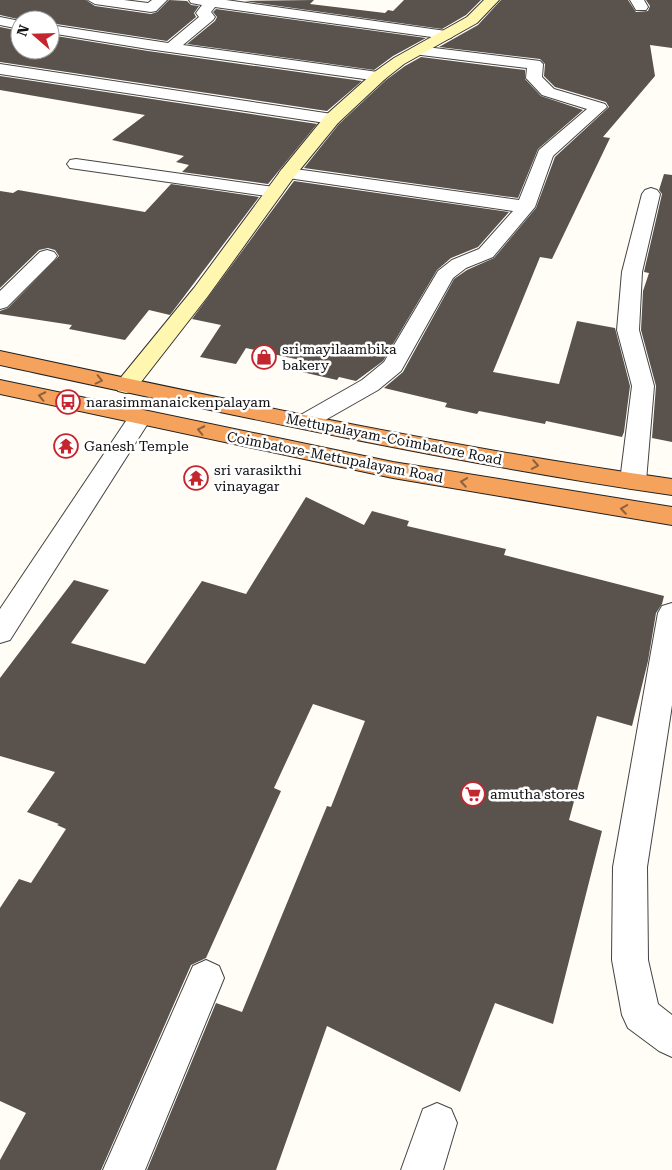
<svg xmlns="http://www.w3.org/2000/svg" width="672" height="1170" font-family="'Roboto Serif',serif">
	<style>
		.building { fill: #5a524d }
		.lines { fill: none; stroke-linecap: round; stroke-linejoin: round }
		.street-casing { stroke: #444; stroke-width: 2 }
		.secondary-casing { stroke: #333; stroke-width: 2 }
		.highway-casing { stroke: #222; stroke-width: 2 }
		.street { fill: #fff; fill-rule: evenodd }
		.secondary { fill: #fff6b0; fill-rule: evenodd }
		.highway { fill: #f5a25d; fill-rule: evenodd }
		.oneway { stroke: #8e613b }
		.labels { text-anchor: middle; stroke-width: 5; stroke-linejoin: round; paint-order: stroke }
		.poi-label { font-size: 14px; fill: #111; stroke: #fff; text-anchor: start }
		.street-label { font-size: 14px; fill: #111; stroke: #fff }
	</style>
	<rect width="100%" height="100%" fill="#fffdf5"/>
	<!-- building -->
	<g class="building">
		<path d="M0 0H86L95 6 151 14 157 12 169 0 187 1 191 5 199 6 194 13 196 17 167 41 50 23V20H22L0 15Z"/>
		<path d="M314 0 310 4 385 13 388 10 393 11 404 0H481L466 15 442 29 244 1Z"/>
		<path d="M501 0H628L636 12 648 11 650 6 646 0H672V48L650 45 655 76 603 137 610 138 552 259 540 257 493 372 559 384 577 321 615 328 630 386 624 432 622 437 546 421 545 424 479 411 477 414 445 407 447 403 384 388 403 372 454 279 467 270 494 258 536 208 555 157 609 107 606 102 555 87 544 76 545 64 540 59 439 47 478 25Z"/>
		<path d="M216 9 426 38 393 56 374 70 187 44 215 21 217 17 213 12Z"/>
		<path d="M0 27 20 31V50H50V35L148 51 362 81 327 111 0 62Z"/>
		<path d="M421 57 525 70V79L541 96 583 110 538 149 518 198 304 168 339 124 386 80 405 66Z"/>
		<path d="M0 76 317 124 268 184 182 172 189 165 176 162 184 156 112 140 145 115 0 90Z"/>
		<path d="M664 174 672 175V442L652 438 656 386 641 330 643 291 649 273 644 272 662 194 659 190Z"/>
		<path d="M294 181 509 212 478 247 451 258 437 270 383 361 356 381 339 377 337 380 302 372 309 362 246 348 236 364 200 357 221 325 192 319Z"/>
		<path d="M171 184 259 197 170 315 149 310 125 340 69 329 72 325 0 314V311L8 308 59 256 55 250 48 248 39 250 0 288V191L13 193 18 190 145 212Z"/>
		<path d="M306 497 364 525 372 511 409 521 407 526 506 549 504 555 664 596 662 604 656 613 648 661 632 726 597 716 569 820 602 831 553 1024 495 1003 460 1092 327 1026 276 1170H147L216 1003 242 1012 327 806 331 807 365 721 313 704 274 788 281 791 206 958 191 965 101 1170H0V1160L26 1113 0 1101V908L19 879 31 883 66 829 57 825 59 824 27 812 55 772 0 756V678L74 580 109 590 71 643 145 664 202 581 246 594Z"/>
	</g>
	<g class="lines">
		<!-- street casing -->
		<g class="street-casing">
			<g id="street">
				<path d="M88 0H124L148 3 152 0H167L156 11 151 12 95 4Z"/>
				<path d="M189 0H226L446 31 451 32 453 35 451 38 446 39 215 7 211 12 215 17 213 20 183 45 385 73 387 76 385 79 379 81 148 49 50 33V25L168 43 199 17 196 13 202 5 191 3Z"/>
				<path d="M630 0H644L648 7 646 10H636Z"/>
				<path d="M0 17 20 21V29L0 25Z"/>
				<path d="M418 46 540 61 543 64 542 77 554 89 605 104 607 107 553 156 535 207 493 257 466 268 453 278 401 371 378 390 313 427 305 429 297 427 293 422 297 417 362 380 384 362 438 271 452 260 479 249 513 211 288 178 282 177 279 173 282 169 288 168 519 200 539 150 587 109 542 95 526 78 527 68 413 54 410 51 413 48Z"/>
				<path d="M0 64 332 114 338 115 340 119 338 123 332 124 0 74Z"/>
				<path d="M76 159 274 187 280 188 283 192 280 196 274 197 70 168 67 164 70 160Z"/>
				<path d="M651 188 657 190 660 194 642 272 639 330 654 386 646 481 642 487 633 489 624 487 620 481 632 386 617 330 622 272 642 194 645 190Z"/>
				<path d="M47 250 54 252 57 256 54 260 7 307 0 309V291L40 252Z"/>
				<path d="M140 410 148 412 152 417 10 640 0 643V609L132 412Z"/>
				<path d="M672 603V705L647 867 648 960 658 1004 672 1015V1057L659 1051 628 1028 622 1015 612 960 613 867 658 613 662 606Z"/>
				<path d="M206 960 219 966 224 978 145 1170H103L193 966Z"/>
				<path d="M437 1103 451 1109 457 1123 443 1170H401L423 1109Z"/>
			</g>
		</g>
		<!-- secondary casing -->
		<g class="secondary-casing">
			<path id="secondary" d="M484 0H499L477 23 404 64 385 79 338 123 294 177 208 296 134 391 126 393 118 391 115 386 118 381 194 288 282 169 326 115 373 73 394 58 467 17Z"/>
		</g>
		<!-- highway casing -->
		<g class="highway-casing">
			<g id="highway">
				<path d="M0 351C223 399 446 447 672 479V495C446 462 223 413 0 365Z"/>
				<path d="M0 380 393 462 672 507V525L393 478 0 394Z"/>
			</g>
		</g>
		<!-- street -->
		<use href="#street" class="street"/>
		<!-- secondary -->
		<use href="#secondary" class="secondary"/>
		<!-- highway -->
		<use href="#highway" class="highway"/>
	</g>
	<!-- one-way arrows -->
	<defs><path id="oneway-chevron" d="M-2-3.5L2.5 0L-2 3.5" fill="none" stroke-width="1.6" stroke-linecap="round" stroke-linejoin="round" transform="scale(1.25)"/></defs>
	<g class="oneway">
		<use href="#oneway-chevron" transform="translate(99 380) rotate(13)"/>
		<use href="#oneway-chevron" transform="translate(42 396) rotate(-168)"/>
		<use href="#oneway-chevron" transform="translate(201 430) rotate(-168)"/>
		<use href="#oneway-chevron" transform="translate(535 465) rotate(10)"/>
		<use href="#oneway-chevron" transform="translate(464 482) rotate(-171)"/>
		<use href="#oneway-chevron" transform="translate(624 509) rotate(-171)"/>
	</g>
	<!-- icons -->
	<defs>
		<g id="shop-ring" transform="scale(1.25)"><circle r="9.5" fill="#fff" stroke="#c4262e" stroke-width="1.5"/><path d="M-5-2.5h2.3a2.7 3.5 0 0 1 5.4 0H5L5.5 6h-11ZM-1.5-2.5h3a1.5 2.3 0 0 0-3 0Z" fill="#c4262e"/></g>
		<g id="bus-ring" transform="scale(1.25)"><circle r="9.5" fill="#fff" stroke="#c4262e" stroke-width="1.5"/><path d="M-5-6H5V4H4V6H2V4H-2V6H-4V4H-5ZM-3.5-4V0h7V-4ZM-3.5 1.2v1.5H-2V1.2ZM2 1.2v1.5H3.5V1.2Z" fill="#c4262e"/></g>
		<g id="temple-ring" transform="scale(1.25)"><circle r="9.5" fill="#fff" stroke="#c4262e" stroke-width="1.5"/><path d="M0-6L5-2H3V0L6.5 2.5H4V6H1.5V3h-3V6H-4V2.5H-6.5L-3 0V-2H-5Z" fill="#c4262e"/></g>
		<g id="supermarket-ring" transform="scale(1.25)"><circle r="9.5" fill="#fff" stroke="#c4262e" stroke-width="1.5"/><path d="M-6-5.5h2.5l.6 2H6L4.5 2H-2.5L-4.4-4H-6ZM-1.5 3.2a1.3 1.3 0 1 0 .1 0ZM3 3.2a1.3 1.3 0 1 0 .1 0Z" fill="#c4262e"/></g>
	</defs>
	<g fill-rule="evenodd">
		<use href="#shop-ring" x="264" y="357"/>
		<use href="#bus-ring" x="68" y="402"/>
		<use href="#temple-ring" x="66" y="446"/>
		<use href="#temple-ring" x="196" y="478"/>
		<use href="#supermarket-ring" x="473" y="794"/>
	</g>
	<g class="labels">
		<!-- poi labels -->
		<g class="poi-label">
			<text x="282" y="354">sri mayilaambika<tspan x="282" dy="16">bakery</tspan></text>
			<text x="86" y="407">narasimmanaickenpalayam</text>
			<text x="84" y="451">Ganesh Temple</text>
			<text x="214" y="475">sri varasikthi<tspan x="214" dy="16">vinayagar</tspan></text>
			<text x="490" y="799">amutha stores</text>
		</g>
		<!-- street labels -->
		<g class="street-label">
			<text transform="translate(394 439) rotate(11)" y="5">Mettupalayam-Coimbatore Road</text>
			<text transform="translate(335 457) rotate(11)" y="5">Coimbatore-Mettupalayam Road</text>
		</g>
	</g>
	<!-- north arrow -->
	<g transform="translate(35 35) rotate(290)"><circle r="24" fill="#ffffff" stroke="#a0a0a0"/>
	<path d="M0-4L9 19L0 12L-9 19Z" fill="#c4262e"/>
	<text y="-8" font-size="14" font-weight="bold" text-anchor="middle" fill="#111111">N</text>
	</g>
</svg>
